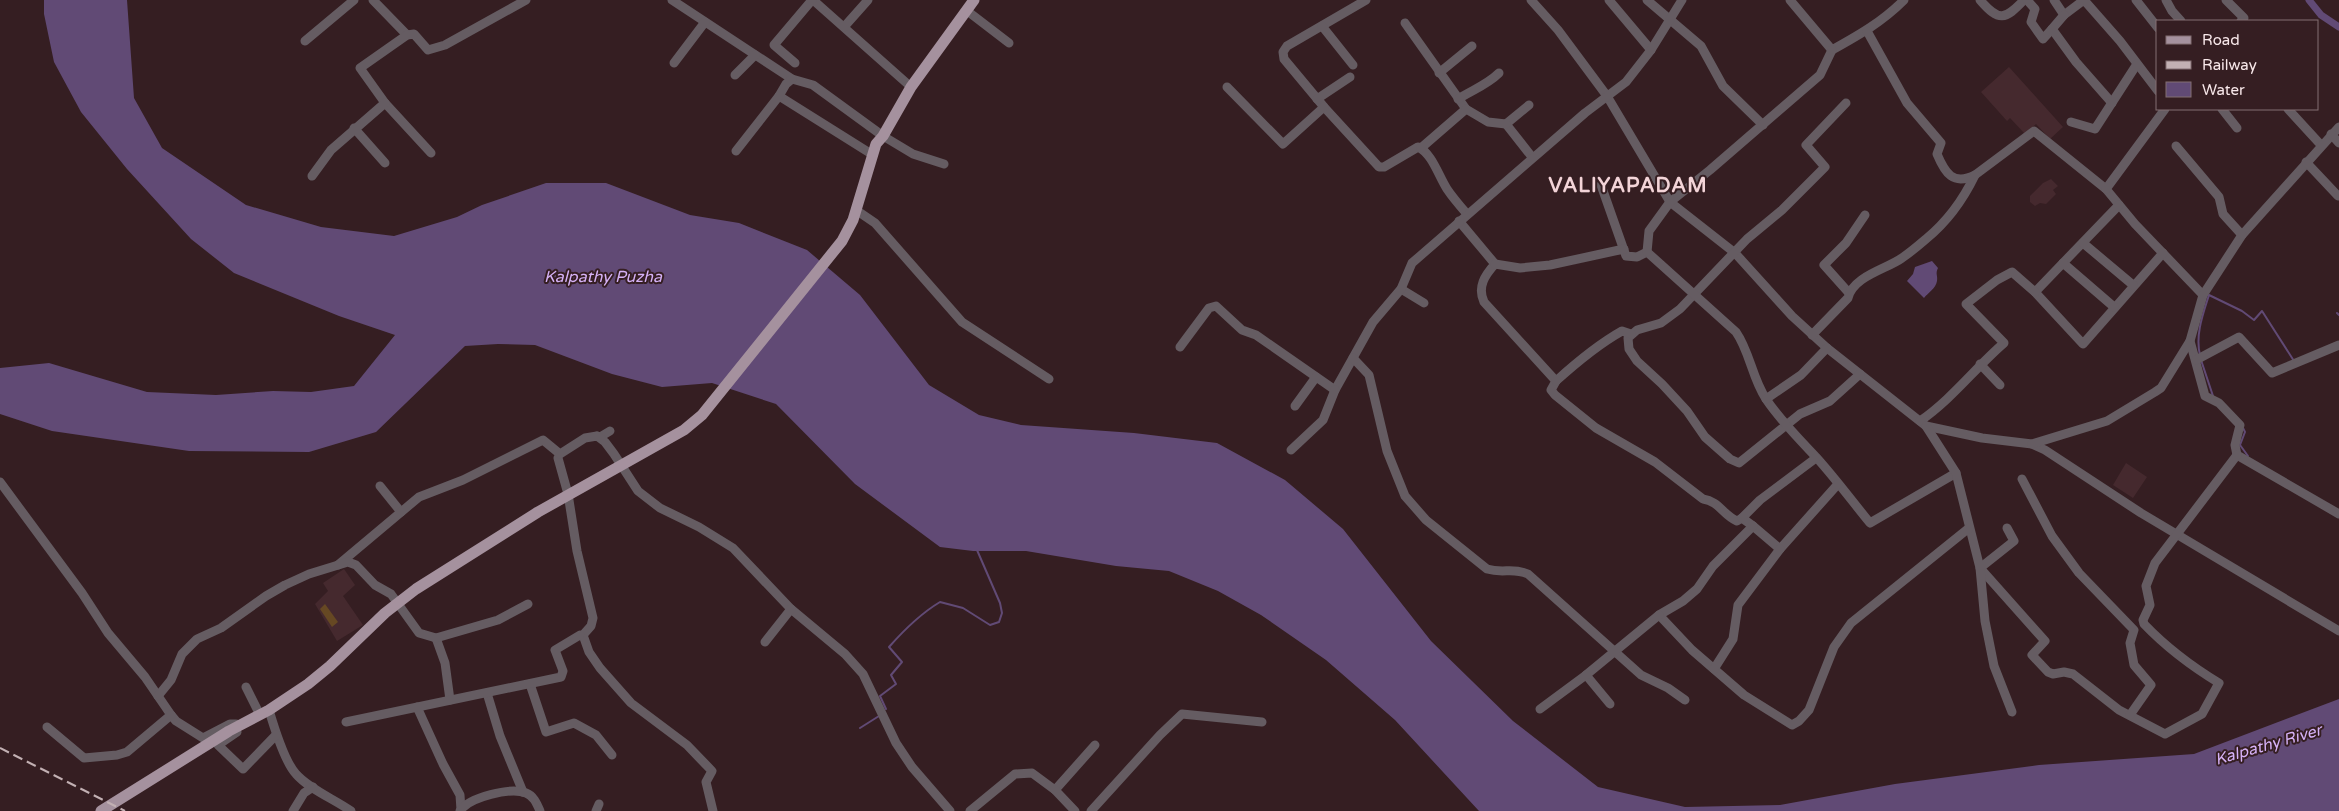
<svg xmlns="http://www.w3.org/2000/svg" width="2339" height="811" font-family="'Varela Round',sans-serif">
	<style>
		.built { fill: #45292e }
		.green { fill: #664823 }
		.water { fill: #614a75 }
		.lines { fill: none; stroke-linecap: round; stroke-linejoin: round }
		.stream { stroke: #614a75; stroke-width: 2 }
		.canal { stroke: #614a75; stroke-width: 7 }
		.minor { stroke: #655c62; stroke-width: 9 }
		.major { stroke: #a5919e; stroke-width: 11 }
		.rail { stroke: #c2b0b3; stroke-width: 2; stroke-dasharray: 10 5; stroke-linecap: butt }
		.labels { text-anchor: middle; stroke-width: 4; stroke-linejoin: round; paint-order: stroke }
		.water-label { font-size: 16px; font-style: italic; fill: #d5b1f6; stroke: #351e22 }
		.district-label { font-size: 20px; font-weight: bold; letter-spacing: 1px; fill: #f3d4d8; stroke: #351e22 }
	</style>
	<rect width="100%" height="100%" fill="#351e22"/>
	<!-- built -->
	<g class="built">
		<path d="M2009 67 2063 127 2050 139 2036 124 2025 134 2010 118 2007 121 1981 92Z"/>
		<path d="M2051 179 2058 186 2053 190 2056 194 2046 204 2040 203 2035 206 2030 202V196L2043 183Z"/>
		<path d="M2126 463 2147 477 2133 498 2113 485Z"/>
		<path d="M344 569 355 585 343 596 363 625 337 641 315 604 328 591 323 583Z"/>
	</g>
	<!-- green -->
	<path class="green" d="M325 604 338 622 332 627 320 609Z"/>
	<!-- water -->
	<g class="water">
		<path d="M44 0H127L134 98 162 148 246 205 321 227 394 236 457 217 482 205 546 183H606L690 215 739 223 807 250 860 295 929 385 979 415 1021 425 1134 433 1217 443 1285 480 1343 529 1431 641 1513 721 1598 787 1685 807 1780 805 1895 784 2039 765 2194 754 2339 699V811H1479L1395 720 1326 660 1261 615 1218 591 1169 571 1116 566 1026 551H973L940 547 855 484 776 404 712 383 662 387 612 374 535 345 498 344 465 346 376 432 309 452 189 451 52 431 0 414V368L49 363 147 392 216 395 273 391 311 392 354 386 395 335 339 316 234 273 191 239 127 169 81 112 54 62 44 14Z"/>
		<path d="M1932 261 1938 268C1935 274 1938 275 1937 281 1936 288 1928 293 1924 298L1907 281 1913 274 1915 267Z"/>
	</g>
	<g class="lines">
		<!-- stream -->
		<g class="stream">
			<path d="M2337 313 2339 315"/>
			<path d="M2200 355C2195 335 2203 314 2209 295L2242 311 2254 320 2262 311 2294 361"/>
			<path d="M2201 360 2213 396"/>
			<path d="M2243 428 2245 432 2240 445 2248 456"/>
			<path d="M886 709 880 696 896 684 891 675 902 662 889 647C904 630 920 614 940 602L963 608 990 625 999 622 1002 613 1000 603 977 550"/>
			<path d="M860 728 879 716"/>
		</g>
		<!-- canal -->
		<path class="canal" d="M2309 0 2321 15 2339 27"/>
		<!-- minor -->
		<g class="minor">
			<path d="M373 0 407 35"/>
			<path d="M672 0 792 79 813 85 883 136 913 154 944 164"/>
			<path d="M813 0 911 87"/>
			<path d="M1366 0 1287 46 1283 52 1284 59 1324 107 1379 167H1384L1418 147C1432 153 1439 177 1447 189 1453 198 1460 206 1467 214"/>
			<path d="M1531 0 1558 30 1607 96 1670 202 1735 253 1792 316 1827 348 1926 426 1982 438 2032 444 2045 450 2141 513 2339 631"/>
			<path d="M1609 0 1651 50"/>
			<path d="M1647 0 1701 46 1723 86 1763 125"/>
			<path d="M1790 0 1832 50C1859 35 1882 22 1904 0"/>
			<path d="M1980 0C1999 22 2005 20 2024 0"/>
			<path d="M2027 0 2035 9 2031 22 2043 39 2052 29"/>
			<path d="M2054 0 2064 15 2084 0 2120 41 2158 91"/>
			<path d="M2136 0 2158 28"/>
			<path d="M2166 0 2172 11 2181 21"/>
			<path d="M2226 0 2244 18 2241 21"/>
			<path d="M966 10 1009 43"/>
			<path d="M2064 15 2052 29 2076 62 2112 103"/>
			<path d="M1405 23 1466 109 1421 148"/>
			<path d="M1322 26 1353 65"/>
			<path d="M844 27 868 0"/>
			<path d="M1867 31 1907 103 1941 143 1937 154C1945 173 1953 186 1975 175L2034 131 2106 189 2135 224 2203 295"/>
			<path d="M305 41 354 0"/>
			<path d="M674 63 705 22"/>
			<path d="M795 63 774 45 812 0"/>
			<path d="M1439 73 1472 46"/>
			<path d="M735 75 755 55"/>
			<path d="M1227 87 1283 144 1324 107"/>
			<path d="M779 96 873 155"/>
			<path d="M1317 99 1350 77"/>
			<path d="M1458 99C1472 90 1487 85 1499 73"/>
			<path d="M1846 103 1806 145 1825 167 1782 210 1747 239 1680 309 1661 323 1637 330 1628 338 1629 349 1637 361 1662 384 1687 411 1705 437 1730 459 1739 463 1800 414 1830 401 1860 374"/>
			<path d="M1529 105 1506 124 1532 157"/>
			<path d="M1466 109 1488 122 1506 124"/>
			<path d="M2222 109 2237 128"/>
			<path d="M2288 109 2321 145"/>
			<path d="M2071 122 2095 129 2137 64"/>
			<path d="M2339 127 2242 235 2203 295 2190 341 2205 396 2219 403 2240 425 2235 445 2237 455 2339 514"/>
			<path d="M354 128 385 163"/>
			<path d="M2331 134 2339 143"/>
			<path d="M2176 146 2219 197 2223 214 2242 235"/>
			<path d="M736 151 779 96 786 84 792 79"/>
			<path d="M431 153 385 103 360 68 407 35 414 34 428 50 445 45 526 0"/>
			<path d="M2306 162 2338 196"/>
			<path d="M312 176 331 150 385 103"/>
			<path d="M1601 185 1626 256 1637 257 1647 252 1736 332C1750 352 1752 378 1766 399 1780 420 1798 438 1816 457 1835 478 1852 501 1870 523L1956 473"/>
			<path d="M2106 189 2165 109"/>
			<path d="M2119 205 2035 292 2083 344 2163 253"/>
			<path d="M856 210 875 223 962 322 1049 379"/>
			<path d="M1459 221 1495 264C1485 275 1477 287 1484 302L1556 381 1551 390 1555 395 1596 428 1655 462 1703 499C1719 501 1723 515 1737 521L1742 518"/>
			<path d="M2083 243 2133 285"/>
			<path d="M1647 252 1649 231 1670 202 1710 170 1820 75 1832 50"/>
			<path d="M2063 263 2114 307"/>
			<path d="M1495 264 1520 268 1550 265 1624 249"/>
			<path d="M1401 289 1424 303"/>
			<path d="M1849 293 1824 265 1846 243 1865 215"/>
			<path d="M1812 335 1848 298C1853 276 1887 269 1902 258 1911 252 1919 245 1926 239 1948 221 1963 200 1975 175"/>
			<path d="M1180 347 1209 308 1216 306 1242 330 1256 335 1335 390 1373 322 1401 289 1412 263 1585 113 1626 82 1651 50 1682 0"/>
			<path d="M1353 358 1369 375 1387 451 1405 496 1426 520 1487 569C1504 574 1512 567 1528 574L1641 675 1668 688 1685 700"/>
			<path d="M2196 360 2239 337 2272 373 2339 345"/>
			<path d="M1980 364 2000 385"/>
			<path d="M1556 381C1577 362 1597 345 1622 331L1631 334"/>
			<path d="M1766 399 1801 375 1827 348"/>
			<path d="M1295 406 1316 377"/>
			<path d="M1920 421C1952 399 1975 368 2004 343L1966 304 1997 280 2012 272 2035 292"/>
			<path d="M1926 426 1956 473 1980 568 2045 641 2032 655 2048 672 2053 674 2064 672 2073 674 2119 710 2165 734 2202 714 2219 683C2191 666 2166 647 2144 624L2143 620 2150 605 2146 586 2155 563 2237 455"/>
			<path d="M597 436 600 437 610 431"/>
			<path d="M2032 444 2107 421 2155 392 2161 388 2190 341"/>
			<path d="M1291 450 1323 420 1335 390"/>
			<path d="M558 458 568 494 577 551 593 618 591 626 583 635 589 652 600 668 631 703 687 745 712 771 706 782 713 811"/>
			<path d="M2022 479 2052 536 2079 573 2134 630 2130 643 2134 665 2151 685 2130 715"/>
			<path d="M0 482 82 593 108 633 145 677 171 715 176 721 203 738 230 724H236"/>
			<path d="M1838 484 1780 549 1753 526 1713 566 1697 589 1683 601 1659 615 1692 650 1744 695 1792 725 1799 721 1809 710 1834 647 1851 623 1969 528"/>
			<path d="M380 486 401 512"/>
			<path d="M1753 526 1742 518 1760 500 1816 458"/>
			<path d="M2007 528 2014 541 1980 568 1985 621 1994 666 2012 712"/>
			<path d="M338 565 419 497 463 480 543 440 560 454 585 438 597 436 605 442 614 454 638 491 660 508 699 527 733 548 791 609 845 654 863 674 896 743 912 767 950 811"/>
			<path d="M436 638 445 663 450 700"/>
			<path d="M765 642 791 609"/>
			<path d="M1714 669 1733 639 1738 605 1780 549"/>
			<path d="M1586 675 1610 704"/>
			<path d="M530 684 546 732 574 723 596 735 612 755"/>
			<path d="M246 687 260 715"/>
			<path d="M487 693 500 736 523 792"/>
			<path d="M158 696 171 680 182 654 197 639 221 628 266 596 285 585 309 574 348 562 356 565 375 585 391 594 419 633 436 638 498 620 528 604"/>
			<path d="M417 707 443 764 460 795 461 810"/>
			<path d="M1540 709 1586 675 1659 615"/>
			<path d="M269 710C274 727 285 762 296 774 309 789 334 799 351 811"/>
			<path d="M346 722 561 677 563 671 555 650 580 635"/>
			<path d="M47 727 84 758 117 755 127 752 171 715"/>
			<path d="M237 732 218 745 243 769 276 735"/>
			<path d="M1055 790 1095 745"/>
			<path d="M293 811 304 793 313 787"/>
			<path d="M460 811C469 797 511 787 526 793 534 796 537 804 540 811"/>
			<path d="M596 811 599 804"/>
			<path d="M970 811 1015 774 1032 773 1055 790 1075 811"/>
			<path d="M1091 811 1160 735 1182 714 1262 722"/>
		</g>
		<!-- major -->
		<path class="major" d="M101 811 229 731 269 710 308 684 330 666 385 613 416 589 538 512 684 430 702 415 842 241 853 220 876 144 883 136 911 87 974 0"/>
		<!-- rail -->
		<path class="rail" d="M0 748 125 811"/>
	</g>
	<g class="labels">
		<!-- water labels -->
		<g class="water-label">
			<text x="603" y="282">Kalpathy Puzha</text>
			<text transform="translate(2268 744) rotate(-16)" y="6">Kalpathy River</text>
		</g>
		<!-- district labels -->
		<g class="district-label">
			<text x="1628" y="192">VALIYAPADAM</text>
		</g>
	</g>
	<!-- legend -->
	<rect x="2156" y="20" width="162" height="90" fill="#351e22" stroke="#836f72"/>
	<rect x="2166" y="36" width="25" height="8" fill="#a5919e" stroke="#836f72"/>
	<text x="2202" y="45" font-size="15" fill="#f8e8ea">Road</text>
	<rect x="2166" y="61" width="25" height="8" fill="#c2b0b3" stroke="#836f72"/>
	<text x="2202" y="70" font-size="15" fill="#f8e8ea">Railway</text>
	<rect x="2166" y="82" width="25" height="15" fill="#614a75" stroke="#836f72"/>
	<text x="2202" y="95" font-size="15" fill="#f8e8ea">Water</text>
</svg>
